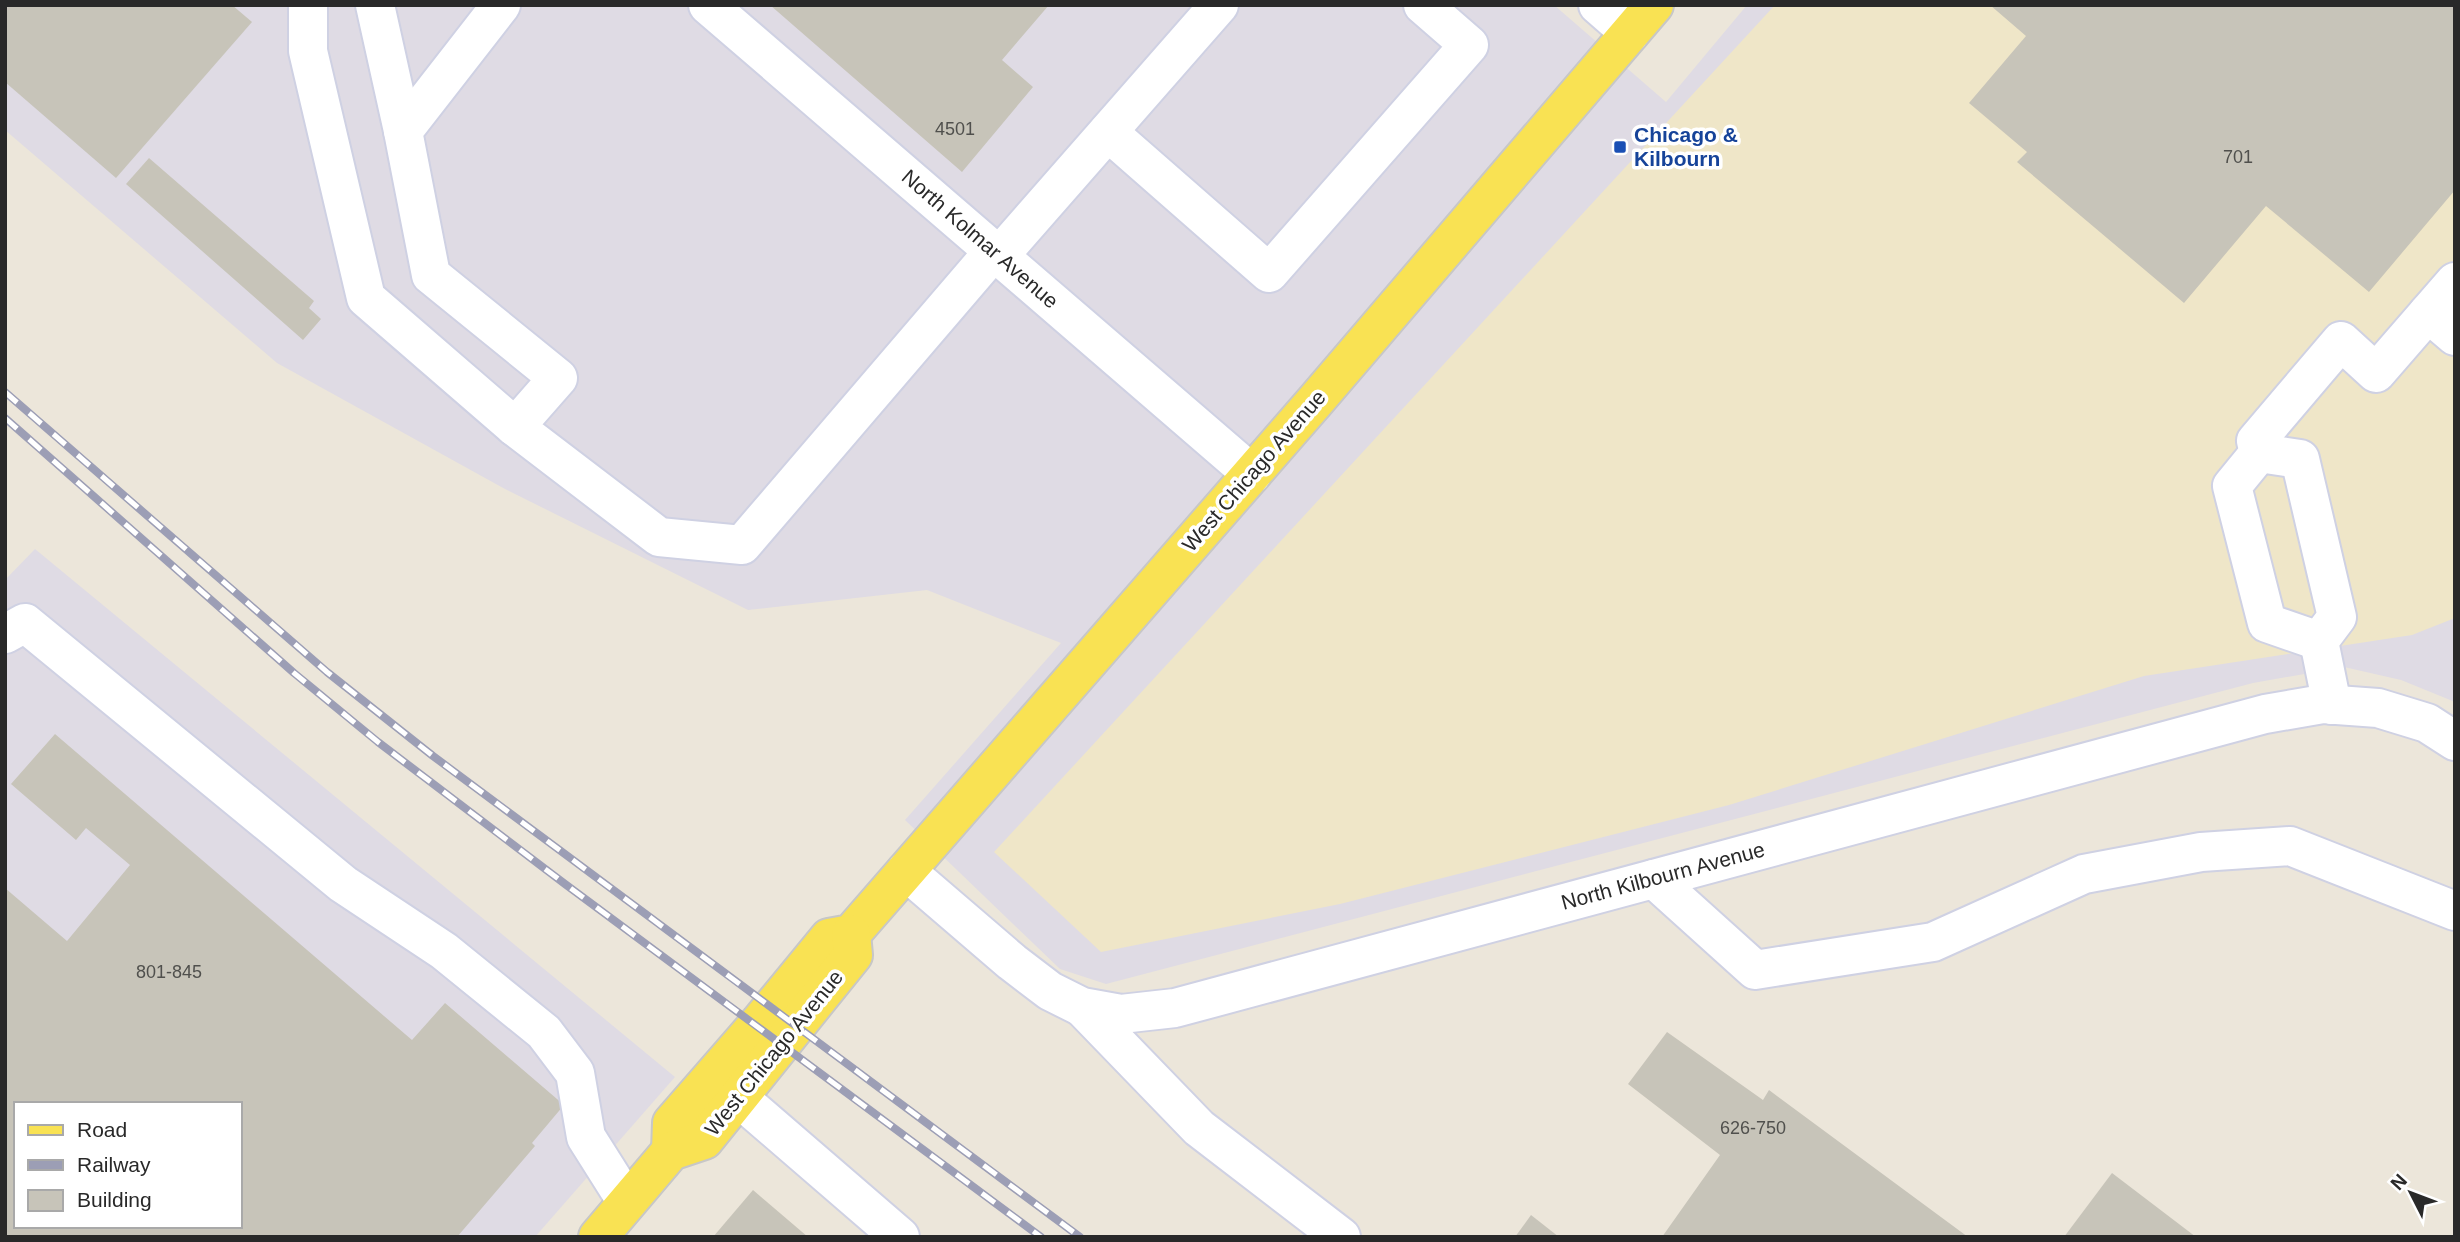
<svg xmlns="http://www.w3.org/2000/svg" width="2460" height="1242" font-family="Helvetica,sans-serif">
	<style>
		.industrial { fill: #dfdbe4; fill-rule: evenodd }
		.education { fill: #efe6c8 }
		.building { fill: #c7c4b9; fill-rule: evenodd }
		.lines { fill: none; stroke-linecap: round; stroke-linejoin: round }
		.minor-casing { stroke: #cfd1e3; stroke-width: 42 }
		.major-casing { stroke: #c7c7c7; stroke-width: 42 }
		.minor { stroke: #fff; stroke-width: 38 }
		.major { stroke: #f9e253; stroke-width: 38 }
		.rail-casing { stroke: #9c9eb5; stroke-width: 8 }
		.rail { stroke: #fff; stroke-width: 5; stroke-dasharray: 16; stroke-linecap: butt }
		.transit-dot { fill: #1a4fb4; stroke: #fff; stroke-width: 2.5 }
		.labels { text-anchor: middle; stroke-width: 7; stroke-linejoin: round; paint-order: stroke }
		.number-label { font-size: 18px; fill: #50504d }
		.transit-label { font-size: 21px; font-weight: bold; fill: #164399; stroke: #fff; text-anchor: start }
		.street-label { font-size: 21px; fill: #292929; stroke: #fff }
	</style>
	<rect width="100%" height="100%" fill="#ece6da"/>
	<!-- industrial -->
	<g class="industrial">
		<path d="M5 5H1554L1666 102 1747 5H2455V702L2401 680 2344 667 2253 683 1106 984 1060 969 905 820 1061 643 927 590 748 610 505 489 277 363 5 130Z"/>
		<path d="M35 549 675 1077 535 1237H5V580ZM16 1104H240V1226H16Z"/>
	</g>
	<!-- education -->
	<path class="education" d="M1775 5H2455V618L2412 635 2144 676 1729 805 1340 904 1101 952 994 852Z"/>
	<!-- building -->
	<g class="building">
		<path d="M5 5H232L252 22 116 178 5 82Z"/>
		<path d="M770 5H1049L1002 60 1033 87 962 172Z"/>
		<path d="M1990 5H2455V190L2369 292 2266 206 2184 303 2017 162 2027 152 1969 103 2026 36Z"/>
		<path d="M149 158 314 301 309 308 321 319 303 340 126 184Z"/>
		<path d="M55 734 412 1040 445 1003 564 1105 532 1143 535 1146 457 1237H5V888L67 941 130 865 86 828 76 840 11 784ZM16 1104H240V1226H16Z"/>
		<path d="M1667 1032 1763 1100 1769 1090 1968 1237H1662L1720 1155 1628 1084Z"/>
		<path d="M2112 1173 2196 1237H2064Z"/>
		<path d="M753 1190 808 1237H713Z"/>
		<path d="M1531 1215 1559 1237H1515Z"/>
	</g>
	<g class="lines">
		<!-- minor casing -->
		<g class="minor-casing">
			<g id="minor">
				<path d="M308 5V51L366 298 515 427"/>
				<path d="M375 5 403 131"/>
				<path d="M501 5 403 131 431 275 558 378 515 427 659 537 742 545 994 251"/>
				<path d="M708 5 1252 474"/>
				<path d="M1598 5 1630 33"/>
				<path d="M1108 132 1269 273 1469 45 1423 5"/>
				<path d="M999 256 1219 5"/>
				<path d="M2428 313 2455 336"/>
				<path d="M2259 453 2256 441 2341 341 2376 373 2455 282"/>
				<path d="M2259 453 2300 459 2337 617 2319 641 2332 705"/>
				<path d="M2259 453 2232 486 2267 623 2319 641"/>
				<path d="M5 634 25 623 343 884 444 951 544 1032 575 1073 586 1137 627 1202"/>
				<path d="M906 871 1012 962 1050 991 1082 1007 1121 1014 1175 1008 2265 714 2323 704 2378 708 2427 723 2455 741"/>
				<path d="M1654 879 1755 970 1933 942 2084 874 2201 852 2290 846 2455 911"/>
				<path d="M1082 1007 1199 1128 1341 1237"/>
				<path d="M739 1098 900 1237"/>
			</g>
		</g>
		<!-- major casing -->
		<g class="major-casing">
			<g id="major">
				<path d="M671 1151 672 1123 760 1022 829 938 851 934 1317 399 1654 5"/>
				<path d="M598 1237 671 1151 704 1140 853 955 851 934"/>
			</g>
		</g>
		<!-- minor -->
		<use href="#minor" class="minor"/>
		<!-- major -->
		<use href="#major" class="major"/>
		<!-- rail casing -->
		<g class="rail-casing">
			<g id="rail">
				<path d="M5 392 327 672 433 756 1080 1237"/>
				<path d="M5 418 294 673 378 742 565 884 1041 1237"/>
			</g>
		</g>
		<!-- rail -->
		<use href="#rail" class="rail"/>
	</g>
	<!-- markers -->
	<rect class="transit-dot" x="1613" y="140" width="14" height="14" rx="3.5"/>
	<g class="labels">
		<!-- number labels -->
		<g class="number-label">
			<text x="955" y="135">4501</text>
			<text x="2238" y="163">701</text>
			<text x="169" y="978">801-845</text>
			<text x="1753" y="1134">626-750</text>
		</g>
		<!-- transit labels -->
		<g class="transit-label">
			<text x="1634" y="142">Chicago &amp;<tspan x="1634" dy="24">Kilbourn</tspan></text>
		</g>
		<!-- street labels -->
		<g class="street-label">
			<text transform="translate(980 239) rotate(41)" y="7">North Kolmar Avenue</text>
			<text transform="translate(1254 471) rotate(-49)" y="7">West Chicago Avenue</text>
			<text transform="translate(1663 876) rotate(-15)" y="7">North Kilbourn Avenue</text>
			<text transform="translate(774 1053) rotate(-51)" y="7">West Chicago Avenue</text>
		</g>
	</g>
	<!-- border -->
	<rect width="2460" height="1242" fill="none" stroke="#292929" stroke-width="14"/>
	<!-- legend -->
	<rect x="14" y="1102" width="228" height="126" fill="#ffffff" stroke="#a9a9a9" stroke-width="2"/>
	<rect x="28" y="1125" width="35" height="10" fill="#f9e253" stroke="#a9a9a9" stroke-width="2"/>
	<text x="77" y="1137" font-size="21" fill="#292929">Road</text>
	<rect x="28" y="1160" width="35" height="10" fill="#9c9eb5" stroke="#a9a9a9" stroke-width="2"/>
	<text x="77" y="1172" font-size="21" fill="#292929">Railway</text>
	<rect x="28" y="1190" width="35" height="21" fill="#c7c4b9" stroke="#a9a9a9" stroke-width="2"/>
	<text x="77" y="1207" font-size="21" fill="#292929">Building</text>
	<!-- north arrow -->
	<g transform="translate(2411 1193) rotate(312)" stroke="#ffffff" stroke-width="5" paint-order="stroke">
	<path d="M0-5L12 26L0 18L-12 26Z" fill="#292929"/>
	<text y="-10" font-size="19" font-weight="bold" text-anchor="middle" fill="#292929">N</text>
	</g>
</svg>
